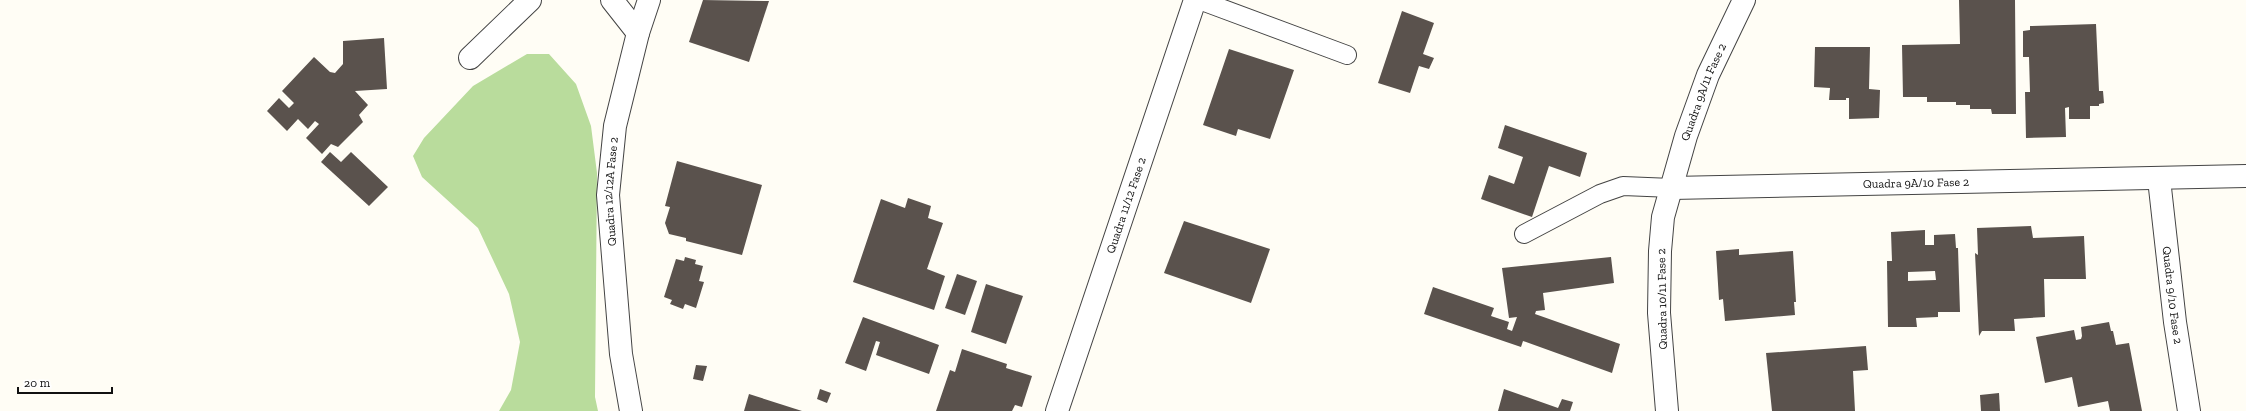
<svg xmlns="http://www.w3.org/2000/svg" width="2246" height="411" font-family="'Zilla Slab',serif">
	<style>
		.forest { fill: #b9dc9c }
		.building { fill: #5a524d; fill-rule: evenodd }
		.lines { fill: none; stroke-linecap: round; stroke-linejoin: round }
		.service-casing { stroke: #444; stroke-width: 20 }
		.minor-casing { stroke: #444; stroke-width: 24 }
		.service { stroke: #fff; stroke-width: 18 }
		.minor { stroke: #fff; stroke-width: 22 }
		.labels { text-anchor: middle; stroke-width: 4; stroke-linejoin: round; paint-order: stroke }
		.street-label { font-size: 12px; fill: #111; stroke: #fff }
	</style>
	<rect width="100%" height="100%" fill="#fffdf5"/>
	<!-- forest -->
	<path class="forest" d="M527 54H549L576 84 591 126 597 173 595 397 598 411H499L511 390 520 342 509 294 478 228 422 177 413 156 424 138 473 86Z"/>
	<!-- building -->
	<g class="building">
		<path d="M703 0 769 1 749 62 689 42Z"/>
		<path d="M1959 0H2015L2016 114H1992L1991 109H1970V105H1956V102H1927V97H1903L1902 45 1960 44Z"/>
		<path d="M1402 11 1434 23 1423 54 1434 58 1429 69 1419 66 1410 93 1378 83Z"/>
		<path d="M2096 24 2099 91H2103L2104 103 2099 104V106H2090V119H2069V107L2065 108 2066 137 2026 138 2025 92H2030L2029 57H2023V31L2030 30V26Z"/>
		<path d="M384 38 387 89 355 91 368 105 359 115 363 122 338 147 331 144 322 154 306 138 319 124 315 121 308 129 298 119 287 131 267 111 279 98 289 108 294 103 282 91 314 57 330 72 335 73 343 64V41Z"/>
		<path d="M1815 47H1870L1869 89 1880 90 1879 118 1849 119V98H1846V100H1829L1830 88 1814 87Z"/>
		<path d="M1229 49 1294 70 1270 139 1238 129 1236 136 1203 125Z"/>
		<path d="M1505 125 1587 153 1580 177 1549 166 1532 217 1481 199 1489 175 1514 184 1523 157 1498 148Z"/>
		<path d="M330 152 341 162 351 152 388 187 369 206 321 162Z"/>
		<path d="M677 161 762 185 742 255 686 241V238L669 234 665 223 670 207 665 206Z"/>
		<path d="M908 198 931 206 928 218 943 223 927 269 945 276 934 310 853 282 881 199 905 208Z"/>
		<path d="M1184 221 1270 249 1251 303 1164 273Z"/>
		<path d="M2031 226 2033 238 2084 236 2086 279H2044L2045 317 2014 319 2015 331H1982L1979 336 1975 253 1978 255 1977 228Z"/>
		<path d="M1925 230V245H1934V235L1955 234 1956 248H1958L1960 312H1938V317L1916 318 1917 327H1888L1887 261H1892L1891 232ZM1935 271 1936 280 1908 281V272Z"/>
		<path d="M1739 249V255L1793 251 1796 302H1794L1795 315 1725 321 1723 299 1719 300 1716 251Z"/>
		<path d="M685 257 696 260 695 264 703 266 699 281 704 282 696 308 685 304 683 309 670 304 672 300 664 297 676 259 684 261Z"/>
		<path d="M1611 257 1614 283 1543 293 1545 310 1536 311 1535 314 1620 344 1612 373 1523 341 1521 347 1424 314 1433 287 1494 308 1491 316 1509 322 1507 329 1512 331 1517 317 1509 318 1502 268Z"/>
		<path d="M957 274 977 281 965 315 945 308Z"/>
		<path d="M986 284 1023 296 1006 344 971 332Z"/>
		<path d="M863 317 939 345 929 374 876 355 880 342 876 341 866 371 845 363Z"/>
		<path d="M2109 322 2111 331H2113L2116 345 2129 343 2142 411H2110L2108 401 2078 407 2072 377 2045 383 2036 337 2074 330 2076 340 2081 339 2082 336 2081 327Z"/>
		<path d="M1866 346 1868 370 1853 371 1855 411H1772L1766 353Z"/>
		<path d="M962 349 1007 364 1006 368 1032 376 1022 407 1015 405 1012 411H936L950 370 955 372Z"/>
		<path d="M696 365 707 366 703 381 693 379Z"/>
		<path d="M820 389 831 393 827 403 817 399Z"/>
		<path d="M1504 389 1558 408 1562 399 1573 402 1570 411H1498Z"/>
		<path d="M1999 393 2000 411H1981L1980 395Z"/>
		<path d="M749 394 802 411H744Z"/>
	</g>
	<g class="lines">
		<!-- service casing -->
		<g class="service-casing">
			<g id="service">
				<path d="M1199 0 1347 55"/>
				<path d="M1524 234 1600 194 1623 186 1672 188"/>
			</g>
		</g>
		<!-- minor casing -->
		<g class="minor-casing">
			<g id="minor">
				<path d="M612 0 638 33"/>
				<path d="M470 58 530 0"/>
				<path id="s1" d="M2159 179 2175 322 2189 411"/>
				<path id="s2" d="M1672 188 2246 176"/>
				<path id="s3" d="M631 411 621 354 608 195 615 126 638 33 649 0"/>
				<path id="s4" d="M1057 411 1195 0"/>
				<path id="s5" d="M1667 411 1659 313 1660 251 1663 217 1686 136 1708 75 1744 0"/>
			</g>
		</g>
		<!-- service -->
		<use href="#service" class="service"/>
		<!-- minor -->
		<use href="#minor" class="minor"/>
	</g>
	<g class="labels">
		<!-- street labels -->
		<g class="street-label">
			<text dy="4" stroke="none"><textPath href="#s5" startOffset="326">Quadra 9A/11 Fase 2</textPath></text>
			<text dy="4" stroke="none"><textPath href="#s2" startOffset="244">Quadra 9A/10 Fase 2</textPath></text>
			<text dy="4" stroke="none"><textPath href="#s3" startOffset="221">Quadra 12/12A Fase 2</textPath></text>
			<text dy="4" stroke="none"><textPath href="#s4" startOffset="217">Quadra 11/12 Fase 2</textPath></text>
			<text dy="4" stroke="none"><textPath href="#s1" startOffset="117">Quadra 9/10 Fase 2</textPath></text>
			<text transform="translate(1662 299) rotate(-91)" y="4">Quadra 10/11 Fase 2</text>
		</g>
	</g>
	<!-- scale -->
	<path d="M18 387v6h94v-6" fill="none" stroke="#111111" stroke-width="2"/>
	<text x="24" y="387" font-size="12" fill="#111111" stroke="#ffffff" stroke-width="3" paint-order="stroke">20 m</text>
</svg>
